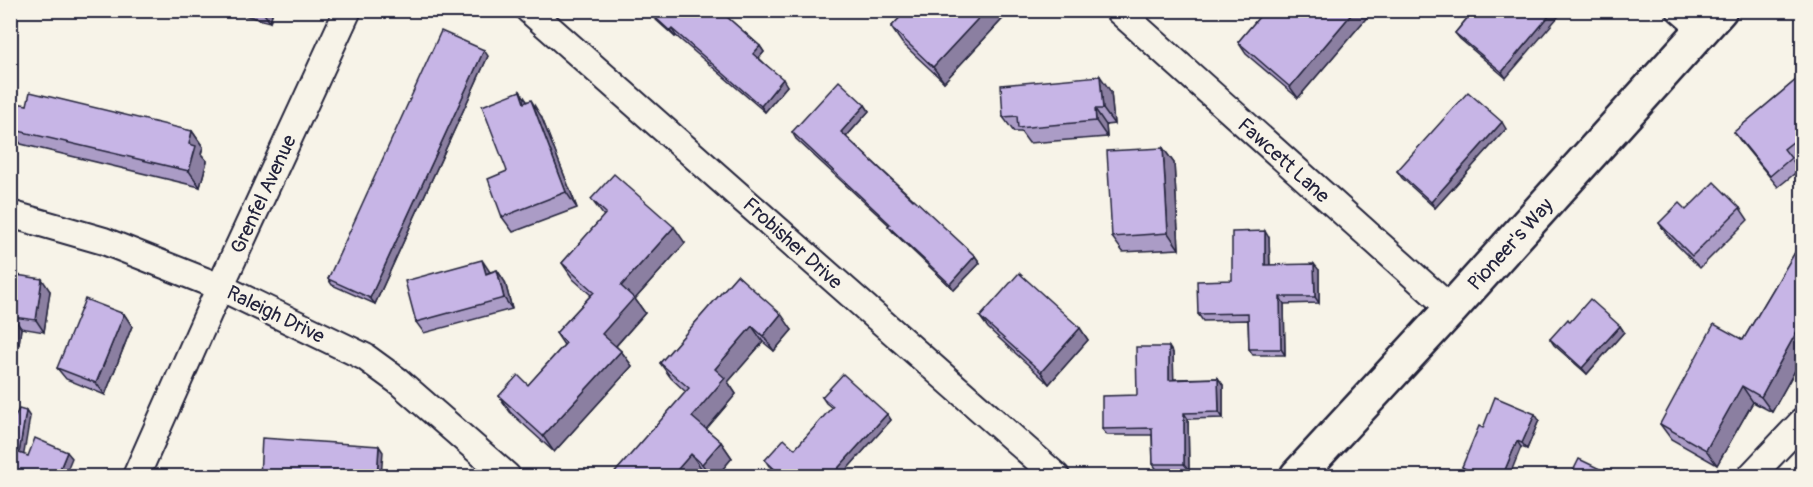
<svg xmlns="http://www.w3.org/2000/svg" width="1813" height="487" font-family="Pangolin,sans-serif">
	<style>
		.lines { fill: none; stroke-linecap: round; stroke-linejoin: round }
		.street-casing { stroke: #22223b; stroke-width: 30 }
		.secondary-casing { stroke: #22223b; stroke-width: 38 }
		.street { stroke: #f7f3e8; stroke-width: 26 }
		.secondary { stroke: #f7f3e8; stroke-width: 33 }
		.wall { fill: #ab9cc6; stroke: #22223b; stroke-width: 1.5 }
		.shaded-wall { fill: #8b7fa1; stroke: #22223b; stroke-width: 1.5 }
		.building { fill: #c7b5e6; stroke: #22223b; stroke-width: 1.5 }
		.labels { text-anchor: middle; stroke-width: 4.5; stroke-linejoin: round; paint-order: stroke }
		.street-label { font-size: 20px; fill: #22223b; stroke: #f7f3e8 }
	</style>
	<rect width="100%" height="100%" fill="#f7f3e8"/>
	<filter id="ink" filterUnits="userSpaceOnUse"><feTurbulence type="fractalNoise" baseFrequency=".0167" numOctaves="2"/><feDisplacementMap in="SourceGraphic" scale="12" xChannelSelector="R" yChannelSelector="G"/><feConvolveMatrix kernelMatrix="1 2 1 2 8 2 1 2 1" color-interpolation-filters="sRGB"/></filter>
	<g filter="url(#ink)">
		<g class="lines">
			<!-- street casing -->
			<g class="street-casing">
				<g id="street">
					<path d="M529 10 1056 476"/>
					<path d="M1118 10 1451 309"/>
					<path d="M1680 10 1703 30"/>
					<path d="M10 214 104 241 220 287 365 357 398 381 507 476"/>
					<path d="M136 476 220 287 348 10"/>
					<path d="M1751 476 1802 422"/>
				</g>
			</g>
			<!-- secondary casing -->
			<g class="secondary-casing">
				<path id="secondary" d="M1297 476 1451 309 1720 10"/>
			</g>
			<!-- street -->
			<use href="#street" class="street"/>
			<!-- secondary -->
			<use href="#secondary" class="secondary"/>
		</g>
		<!-- wall -->
		<g class="wall">
			<path d="M225 10H273L270 22Z"/>
			<path d="M645 10H719L760 46 764 52 759 58 787 86 765 112 676 36 675 37Z"/>
			<path d="M907 10H1011L944 82 902 43 891 27Z"/>
			<path d="M1265 10H1366L1369 15 1298 98 1246 54 1238 42Z"/>
			<path d="M1474 10 1506 78 1460 39 1455 33Z"/>
			<path d="M488 56 375 304 332 285 328 279Z"/>
			<path d="M1803 74V153L1793 161 1799 170 1778 187 1742 143 1734 132Z"/>
			<path d="M520 91 527 102 541 116 577 208 513 232 502 217 507 171Z"/>
			<path d="M1111 92 1114 124 1106 125 1107 137 1029 143 1021 132H1014L1003 117Z"/>
			<path d="M27 105 192 131 203 147 201 154 207 161 200 187 21 144 10 129Z"/>
			<path d="M865 105 869 111 846 137 975 256 980 263 954 290 893 232 888 226 889 225 796 139 792 132Z"/>
			<path d="M1506 129 1435 208 1402 178 1397 171Z"/>
			<path d="M1163 148 1174 163 1179 249 1123 252 1112 237Z"/>
			<path d="M591 199 685 243 635 299 645 313 616 346 621 351 632 366 554 452 510 412 499 396 528 385 564 345 556 333 591 295 573 279 562 263 604 216Z"/>
			<path d="M1740 208 1748 220 1700 268 1667 235 1659 223 1686 210Z"/>
			<path d="M1269 238 1270 265 1319 270V303L1284 304 1285 355H1253L1249 349 1248 320 1203 321 1198 314 1232 280Z"/>
			<path d="M1803 239V356L1772 412 1753 402 1717 465 1671 439 1660 424 1743 340Z"/>
			<path d="M497 270 505 282 512 309 424 333 416 322 490 272Z"/>
			<path d="M10 274 50 291 44 332 21 328 19 344 10 342Z"/>
			<path d="M737 275 792 330 774 351 763 342 728 382 736 394 706 429 721 442 732 458 716 477H710L702 469 696 477H611L686 392 671 378 660 363Z"/>
			<path d="M124 314 132 326 105 395 66 379 57 368Z"/>
			<path d="M980 317 1080 328 1088 340 1049 384 988 328Z"/>
			<path d="M1620 326 1624 332 1587 374 1554 345 1550 339Z"/>
			<path d="M1173 353V379L1218 378 1223 385V418L1188 419 1189 470H1157L1153 464 1152 435H1107L1102 429 1137 395Z"/>
			<path d="M822 397 887 414 891 420 840 477H781L769 466 765 460 795 449 832 408 826 403Z"/>
			<path d="M1539 420 1527 449 1521 447 1465 471 1462 467 1483 428Z"/>
		</g>
		<!-- shaded-wall -->
		<g class="shaded-wall">
			<path d="M262 10H273L270 22 262 11Z"/>
			<path d="M986 10H1011L944 82 933 67Z"/>
			<path d="M1355 10H1366L1369 15 1298 98 1290 87Z"/>
			<path d="M1554 10H1564L1506 78 1502 72Z"/>
			<path d="M672 29 676 36 675 37 670 31Z"/>
			<path d="M760 46 764 52 757 60 753 54Z"/>
			<path d="M484 50 488 56 375 304 370 298Z"/>
			<path d="M1100 76 1111 92 1114 124 1103 109Z"/>
			<path d="M783 79 787 86 765 112 761 106Z"/>
			<path d="M520 91 531 107 524 103Z"/>
			<path d="M531 100 541 116 577 208 566 192Z"/>
			<path d="M865 105 869 111 845 138 841 132Z"/>
			<path d="M1095 109 1106 125 1107 137 1096 121Z"/>
			<path d="M1502 122 1506 129 1435 208 1431 202Z"/>
			<path d="M192 131 203 147 201 154 207 161 200 187 189 171V144Z"/>
			<path d="M1163 148 1174 163 1179 249 1168 233Z"/>
			<path d="M674 227 685 243 635 299 645 313 613 349 602 334 621 286Z"/>
			<path d="M1265 231 1269 238 1270 271 1265 265Z"/>
			<path d="M975 256 980 263 954 290 950 284Z"/>
			<path d="M482 260 490 272 486 274Z"/>
			<path d="M1314 264 1319 270V303L1315 297Z"/>
			<path d="M497 270 505 282 512 309 504 298Z"/>
			<path d="M42 279 50 291 44 332 36 320Z"/>
			<path d="M1280 297 1284 304 1285 355 1281 349Z"/>
			<path d="M124 314 132 326 105 395 96 383Z"/>
			<path d="M781 314 792 330 774 351 763 336Z"/>
			<path d="M13 317 21 328 19 344 10 332Z"/>
			<path d="M752 326 763 342 728 382 736 394 703 433 692 417 715 369Z"/>
			<path d="M1620 326 1624 332 1587 374 1582 368Z"/>
			<path d="M1080 328 1088 340 1049 384 1041 372Z"/>
			<path d="M1797 331 1803 340V356L1772 412 1761 397Z"/>
			<path d="M1169 347 1173 353 1174 386 1169 380Z"/>
			<path d="M621 351 632 366 554 452 543 436Z"/>
			<path d="M1218 378 1223 385V418L1219 412Z"/>
			<path d="M1742 386 1753 402 1717 465 1706 450Z"/>
			<path d="M26 411 30 417 23 459 19 453Z"/>
			<path d="M1184 413 1188 419 1189 470 1184 464Z"/>
			<path d="M887 414 891 420 840 477H830Z"/>
			<path d="M1535 414 1539 420 1527 449 1522 443Z"/>
			<path d="M1517 441 1521 447 1509 477H1502Z"/>
			<path d="M721 442 732 458 716 477H711L702 464Z"/>
			<path d="M379 446 383 452 381 477H377Z"/>
			<path d="M67 452 72 458 64 477H57Z"/>
			<path d="M691 454 702 469 696 477H671Z"/>
		</g>
		<!-- building -->
		<g class="building">
			<path d="M647 10H719L760 46 753 54 783 79 761 106 672 29 670 31Z"/>
			<path d="M907 10H986L933 67 891 27Z"/>
			<path d="M1265 10H1355L1290 87 1238 42Z"/>
			<path d="M1474 10H1554L1502 72 1455 33Z"/>
			<path d="M441 31 484 50 370 298 328 279Z"/>
			<path d="M1803 74V134L1784 149 1791 158 1770 176 1734 132Z"/>
			<path d="M1100 76 1103 109H1095L1096 121 1018 128 1017 116 1003 117 1001 85Z"/>
			<path d="M839 81 865 105 841 132 913 200 914 199 975 256 950 284 888 226 890 224 792 132Z"/>
			<path d="M520 91 524 103 531 100 566 192 502 217 488 179 507 171 482 106Z"/>
			<path d="M30 92 192 131 189 144 196 146 189 171 10 129 17 103 27 105Z"/>
			<path d="M1468 92 1502 122 1431 202 1397 171Z"/>
			<path d="M1163 148 1168 233 1112 237 1107 151Z"/>
			<path d="M614 174 674 227 621 286 634 298 602 334 621 351 543 436 499 396 518 375 528 385 566 343 556 333 594 292 562 263 606 213 591 199Z"/>
			<path d="M1714 182 1740 208 1692 256 1659 223 1679 203 1686 210Z"/>
			<path d="M1265 231V265L1314 264 1315 297H1280L1281 349H1249L1248 313 1198 314 1197 281 1232 280V232Z"/>
			<path d="M1803 239V335L1797 331 1761 397 1742 386 1706 450 1660 424 1714 324 1743 340Z"/>
			<path d="M482 260 486 274 497 270 504 298 416 322 405 281Z"/>
			<path d="M1019 273 1080 328 1041 372 980 317Z"/>
			<path d="M10 274 42 279 36 320 13 317 10 332Z"/>
			<path d="M737 275 781 314 763 336 752 326 715 369 725 378 692 417 721 442 702 464 691 454 671 477H611L689 388 660 363Z"/>
			<path d="M85 299 124 314 96 383 57 368Z"/>
			<path d="M1590 299 1620 326 1582 368 1550 339 1568 319 1570 322Z"/>
			<path d="M1136 347H1169V380L1218 378 1219 412 1184 413V464H1153L1152 428 1102 429V396L1137 395Z"/>
			<path d="M843 374 887 414 830 477H783L765 460 784 439 795 449 833 406 822 397Z"/>
			<path d="M1495 397 1535 414 1522 443 1517 441 1502 477H1462L1466 469 1462 467 1479 426 1483 428Z"/>
			<path d="M19 409 26 411 19 453 28 456 35 438 67 452 57 476 58 477H10V427Z"/>
			<path d="M262 438 379 446 377 477H260Z"/>
			<path d="M1579 459 1606 472 1608 469 1623 477H1570Z"/>
		</g>
	</g>
	<g class="labels">
		<!-- street labels -->
		<g class="street-label">
			<text transform="translate(1284 160) rotate(42)" y="7">Fawcett Lane</text>
			<text transform="translate(263 194) rotate(-65)" y="7">Grenfel Avenue</text>
			<text transform="translate(793 243) rotate(42)" y="7">Frobisher Drive</text>
			<text transform="translate(1510 244) rotate(-48)" y="7">Pioneer's Way</text>
			<text transform="translate(276 314) rotate(26)" y="7">Raleigh Drive</text>
		</g>
	</g>
	<!-- margin -->
	<rect width="1813" height="487" fill="none" stroke="#f7f3e8" stroke-width="36"/>
	<rect x="18" y="18" width="1777" height="451" fill="none" stroke="#22223b" stroke-width="2" filter="url(#ink)"/>
</svg>
